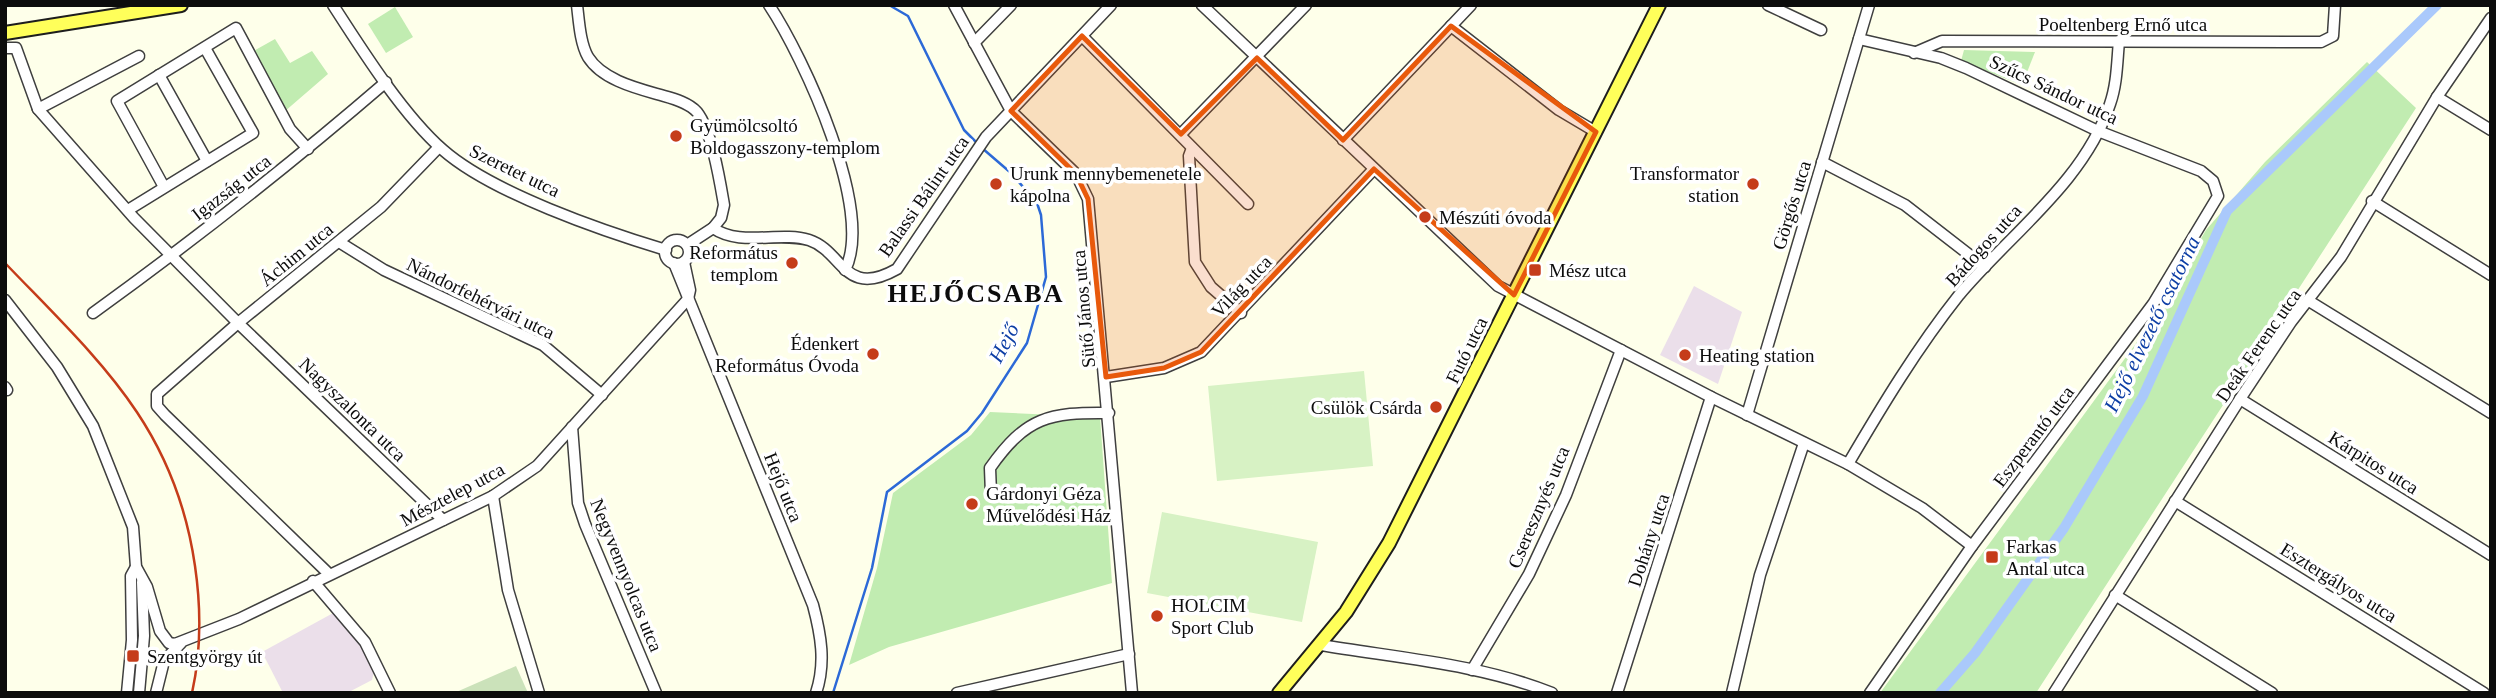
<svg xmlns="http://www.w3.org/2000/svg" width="2496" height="698" font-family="'Times New Roman',serif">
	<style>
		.industrial { fill: #ebdfea }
		.green { fill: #c1ecb1 }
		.cemetery { fill: #cbe2ba }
		.pitch { fill: #d7f2c4 }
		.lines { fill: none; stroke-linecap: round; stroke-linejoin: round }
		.stream { stroke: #2c69d7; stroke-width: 2.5 }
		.canal { stroke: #aac9fb; stroke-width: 10 }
		.minor-casing { stroke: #3f3f3f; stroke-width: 13 }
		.major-casing { stroke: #1d1d1d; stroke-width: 16 }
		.minor { stroke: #fff; stroke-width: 10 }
		.major { stroke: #ffff5a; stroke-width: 12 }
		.rail { stroke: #c53c1a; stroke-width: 2.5 }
		.marked { fill: #e8590c; fill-opacity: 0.2; stroke: #e8590c; stroke-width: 5; stroke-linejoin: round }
		.poi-dot { fill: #c53c1a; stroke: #fff; stroke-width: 2.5 }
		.labels { text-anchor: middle; stroke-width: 7; stroke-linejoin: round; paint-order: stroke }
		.street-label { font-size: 19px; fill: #0c0c0c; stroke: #fff }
		.poi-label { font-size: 19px; fill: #0c0c0c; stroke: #fff; text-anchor: start }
		.water-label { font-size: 21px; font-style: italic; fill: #0d3ea5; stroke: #fff }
		.district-label { font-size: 26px; font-weight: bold; letter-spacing: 2px; fill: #0c0c0c; stroke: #fff }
	</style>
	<rect width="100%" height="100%" fill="#feffea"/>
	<!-- industrial -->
	<g class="industrial">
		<path d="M1694 286 1742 312 1718 384 1660 355Z"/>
		<path d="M335 612 358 638 374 672 372 680 347 693H283L262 652Z"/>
	</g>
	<!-- green -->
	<g class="green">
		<path d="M395 7 413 37 386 53 368 24Z"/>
		<path d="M275 39 290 63 312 51 328 74 284 112 252 52Z"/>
		<path d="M1964 50 2035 52 2022 85 1961 61Z"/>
		<path d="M2367 62 2416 108 2036 693H1880L2156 316 2206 230 2265 162Z"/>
		<path d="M990 412 1100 417 1112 583 889 647 849 665 877 568 893 493 971 435Z"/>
	</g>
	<!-- cemetery -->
	<path class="cemetery" d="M516 666 528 693H454Z"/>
	<!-- pitch -->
	<g class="pitch">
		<path d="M1364 371 1373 466 1217 481 1208 386Z"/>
		<path d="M1162 512 1318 542 1302 622 1147 593Z"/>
	</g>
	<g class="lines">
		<!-- stream -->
		<g class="stream">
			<path d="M889 5 908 16 964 130 977 143"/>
			<path d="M833 693 872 568 887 492 967 431 982 413 1027 343 1046 277 1041 215 1037 203 1011 173 982 148"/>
		</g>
		<!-- canal -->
		<path class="canal" d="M1940 693 1975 653 2064 528 2143 396 2227 211 2437 5"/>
		<!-- minor casing -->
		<g class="minor-casing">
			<g id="minor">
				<path d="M333 5C362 50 403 115 443 150 492 193 603 231 666 250"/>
				<path d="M577 5C579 21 580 43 588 57 603 81 640 89 664 96 675 99 689 103 697 112 712 131 720 182 724 205L721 218 713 228"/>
				<path d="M769 5C804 58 875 211 845 270"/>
				<path d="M954 5 1011 111 1076 174 1088 199 1132 693"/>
				<path d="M1202 5 1498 286 1711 397 1848 464 1922 508 1972 546"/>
				<path d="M1768 5 1821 30"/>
				<path d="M1451 26 1559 110 1596 132"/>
				<path d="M1082 36 1248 204"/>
				<path d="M1859 39 1941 58 1966 68 2098 131 2201 171 2213 181 2218 196 2153 304 1972 546 1870 693"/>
				<path d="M974 43 1011 5"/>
				<path d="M5 48H16L38 109 134 218 238 323 443 520"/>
				<path d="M1914 53 1942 41 2321 42 2333 36 2335 5"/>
				<path d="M159 75 207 161"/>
				<path d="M2437 97 2491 130"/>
				<path d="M38 109 139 56"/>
				<path d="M1181 134 1306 5"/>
				<path d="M1343 140 1471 5"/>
				<path d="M1192 148 1189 156 1195 262 1211 287 1241 313"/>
				<path d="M1822 162 1905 205 1985 267"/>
				<path d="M164 187 117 101 236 28 290 129 308 149"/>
				<path d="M2372 201 2491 275"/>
				<path d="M128 210 253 133 205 48"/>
				<circle cx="677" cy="252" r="12"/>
				<path d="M339 242 384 270 543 345 602 395"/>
				<path d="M687 245 713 228C740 247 779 231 809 240 843 251 844 299 897 269L986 137 1111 5"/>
				<path d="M674 263 813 605C821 635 826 663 816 693"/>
				<path d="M5 300 57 367 93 426 133 527 136 567 147 587 160 631 169 643 175 644 239 619 493 496 537 466 688 299 690 290 684 262"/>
				<path d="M2309 301 2491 413"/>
				<path d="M93 313C194 240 292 163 386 82"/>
				<path d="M1106 377 1164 368 1201 352 1374 169"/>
				<path d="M5 387 7 390"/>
				<path d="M2240 399 2491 555"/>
				<path d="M1747 415 1869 5"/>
				<path d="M572 427 578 503 585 524 656 693"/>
				<path d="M1848 464C1882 406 1917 348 1959 295 2010 234 2084 182 2110 104 2117 84 2117 63 2119 41"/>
				<path d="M991 494 990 468C1026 417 1049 412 1109 413"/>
				<path d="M493 496 508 590 539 693"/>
				<path d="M2175 501 2484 693"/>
				<path d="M329 574 165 415 157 406V394L238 323 381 207 439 147"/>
				<path d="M313 581 365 642 390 693"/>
				<path d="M2115 595 2272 693"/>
				<path d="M1321 645C1398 658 1480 664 1552 693"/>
				<path d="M1472 670 1529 574 1566 495 1621 350"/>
				<path d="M127 693 132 640 131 576 136 567"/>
				<path d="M139 693 144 636 142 582"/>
				<path d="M156 693 164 661 181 643"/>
				<path d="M957 693 1129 654"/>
				<path d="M1617 693 1711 397"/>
				<path d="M1732 693 1760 575 1804 443"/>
				<path d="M2054 693 2240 399 2291 322 2341 257 2437 97 2491 18"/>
			</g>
		</g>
		<!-- major casing -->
		<g class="major-casing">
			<g id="major">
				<path d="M5 33 181 5"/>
				<path d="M1279 693 1346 612 1389 543 1659 5"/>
			</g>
		</g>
		<!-- minor -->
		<use href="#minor" class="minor"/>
		<!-- major -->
		<use href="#major" class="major"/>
		<!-- rail -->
		<path class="rail" d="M5 263C98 360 175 426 195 566 201 607 201 652 192 693"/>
	</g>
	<!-- marked area -->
	<path class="marked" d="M1451 26 1596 132 1514 295 1374 169 1201 352 1164 368 1106 377 1088 199 1076 174 1011 111 1082 36 1181 134 1257 58 1343 140Z"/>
	<!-- markers -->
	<g class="poi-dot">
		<circle cx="676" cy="136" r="7"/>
		<circle cx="996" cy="184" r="7"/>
		<circle cx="1753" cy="184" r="7"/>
		<circle cx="1425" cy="217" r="7"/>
		<circle cx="792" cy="263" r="7"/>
		<rect x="1528" y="263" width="14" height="14" rx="3.5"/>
		<circle cx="873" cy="354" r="7"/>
		<circle cx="1685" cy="355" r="7"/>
		<circle cx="1436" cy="407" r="7"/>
		<circle cx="972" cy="504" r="7"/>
		<rect x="1985" y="550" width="14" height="14" rx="3.5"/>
		<circle cx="1157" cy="616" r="7"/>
		<rect x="126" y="649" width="14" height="14" rx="3.5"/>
	</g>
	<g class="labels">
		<!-- street labels -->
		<g class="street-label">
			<text x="2123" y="31">Poeltenberg Ernő utca</text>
			<text transform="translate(2054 89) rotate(25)" y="7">Szűcs Sándor utca</text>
			<text transform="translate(515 170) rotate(26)" y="7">Szeretet utca</text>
			<text transform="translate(231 187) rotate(-38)" y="7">Igazság utca</text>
			<text transform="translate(923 196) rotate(-55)" y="7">Balassi Bálint utca</text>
			<text transform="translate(1791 205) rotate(-73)" y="7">Görgős utca</text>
			<text transform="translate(1983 245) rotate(-48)" y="7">Bádogos utca</text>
			<text transform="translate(296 254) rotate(-39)" y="7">Áchim utca</text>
			<text transform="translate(1241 286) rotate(-46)" y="7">Világ utca</text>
			<text transform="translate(481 298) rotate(26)" y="7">Nándorfehérvári utca</text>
			<text transform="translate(1083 309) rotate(-95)" y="7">Sütő János utca</text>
			<text transform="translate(2258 345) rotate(-55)" y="7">Deák Ferenc utca</text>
			<text transform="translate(1466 350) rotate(-64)" y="7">Futó utca</text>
			<text transform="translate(353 409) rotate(44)" y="7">Nagyszalonta utca</text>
			<text transform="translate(2033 436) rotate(-53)" y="7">Eszperantó utca</text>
			<text transform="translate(2374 462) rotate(32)" y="7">Kárpitos utca</text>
			<text transform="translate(784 487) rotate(68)" y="7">Hejő utca</text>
			<text transform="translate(452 494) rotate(-28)" y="7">Mésztelep utca</text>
			<text transform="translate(1538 507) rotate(-67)" y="7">Cseresznyés utca</text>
			<text transform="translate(1648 540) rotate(-72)" y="7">Dohány utca</text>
			<text transform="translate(627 575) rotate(68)" y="7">Negyvennyolcas utca</text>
			<text transform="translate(2339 582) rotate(32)" y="7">Esztergályos utca</text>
		</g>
		<!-- poi labels -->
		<g class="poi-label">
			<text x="690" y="132">Gyümölcsoltó<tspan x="690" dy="22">Boldogasszony-templom</tspan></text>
			<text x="1010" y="180">Urunk mennybemenetele<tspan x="1010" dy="22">kápolna</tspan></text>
			<text x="1739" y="180" text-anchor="end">Transformator<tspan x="1739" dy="22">station</tspan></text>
			<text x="1439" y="224">Mészúti óvoda</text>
			<text x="778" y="259" text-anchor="end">Református<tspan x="778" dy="22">templom</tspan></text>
			<text x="1549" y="277">Mész utca</text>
			<text x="859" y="350" text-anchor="end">Édenkert<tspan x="859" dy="22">Református Óvoda</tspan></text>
			<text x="1699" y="362">Heating station</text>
			<text x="1422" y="414" text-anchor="end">Csülök Csárda</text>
			<text x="986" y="500">Gárdonyi Géza<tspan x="986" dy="22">Művelődési Ház</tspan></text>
			<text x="2006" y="553">Farkas<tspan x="2006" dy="22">Antal utca</tspan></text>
			<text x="1171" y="612">HOLCIM<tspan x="1171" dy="22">Sport Club</tspan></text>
			<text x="147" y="663">Szentgyörgy út</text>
		</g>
		<!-- water labels -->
		<g class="water-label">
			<text transform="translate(2152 324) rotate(-64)" y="7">Hejő elvezető csatorna</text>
			<text transform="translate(1004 343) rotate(-62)" y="7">Hejő</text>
		</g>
		<!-- district labels -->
		<g class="district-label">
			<text x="976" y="302">HEJŐCSABA</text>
		</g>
	</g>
	<!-- border -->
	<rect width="2496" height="698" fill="none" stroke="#0c0c0c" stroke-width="14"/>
</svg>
